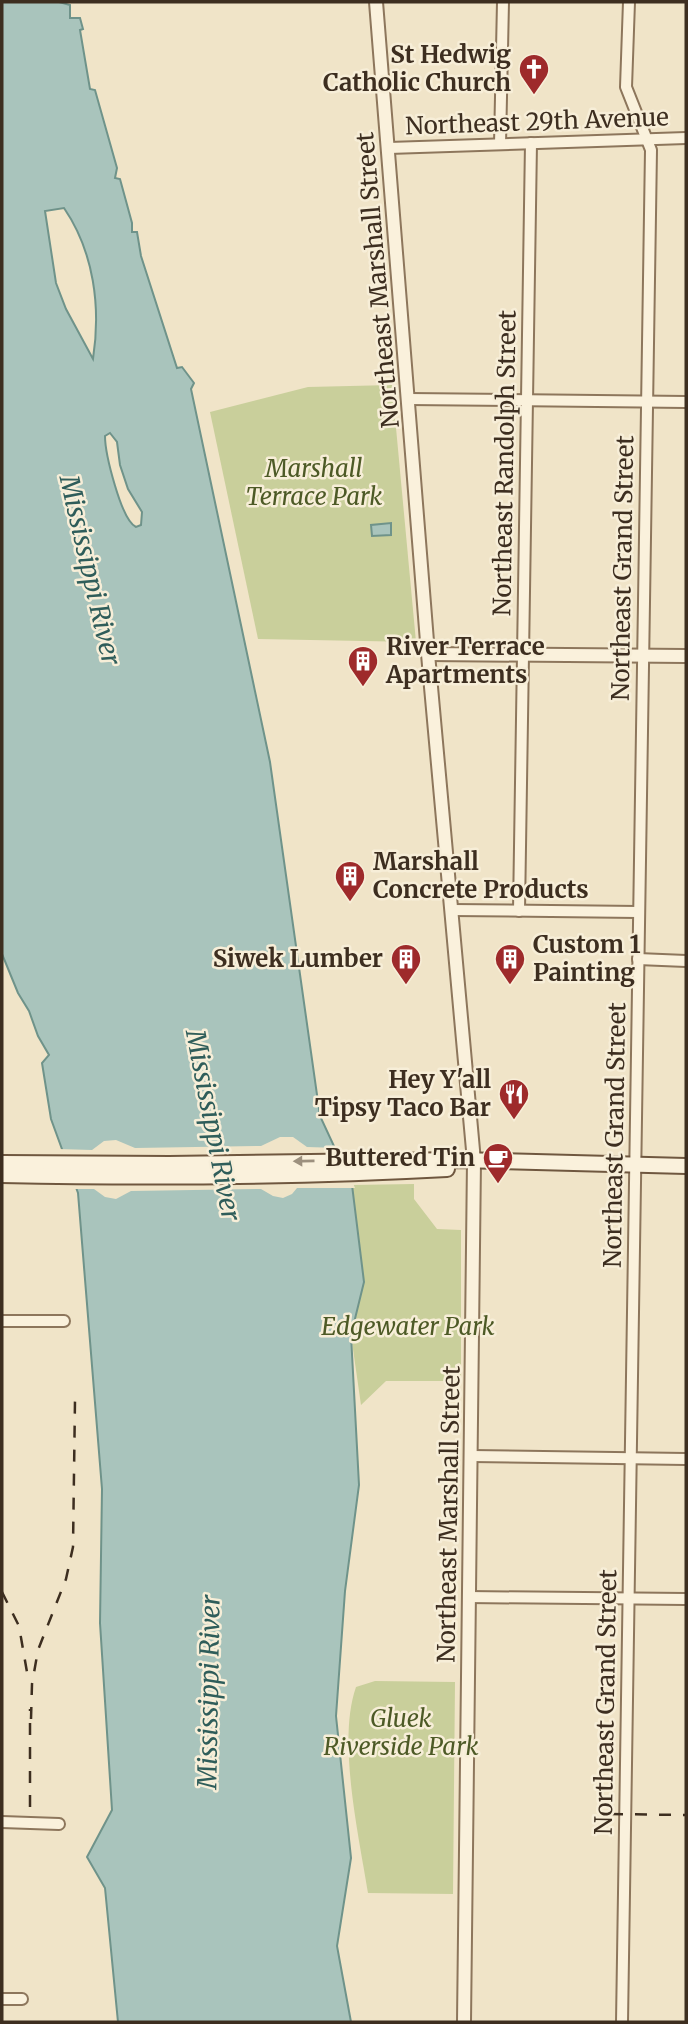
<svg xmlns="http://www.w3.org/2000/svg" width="688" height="2024" font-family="Merriweather,serif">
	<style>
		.green { fill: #c9cf9b }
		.water { fill: #a9c4bc; stroke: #6f938a; stroke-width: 2; fill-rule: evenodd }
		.pier { fill: #f0e4c8 }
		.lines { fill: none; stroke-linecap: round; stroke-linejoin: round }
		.minor-casing { stroke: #8d765c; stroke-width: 14 }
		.tertiary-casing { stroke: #8d765c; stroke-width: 16 }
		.secondary-casing { stroke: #6f573f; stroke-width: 18 }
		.minor { stroke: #faf1dc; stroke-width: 10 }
		.tertiary { stroke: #faf1dc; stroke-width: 12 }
		.secondary { stroke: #faf1dc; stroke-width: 14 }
		.rail { stroke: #3d2e20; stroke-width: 2.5; stroke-dasharray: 12 12; stroke-linecap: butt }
		.oneway { fill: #9c907e }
		.labels { text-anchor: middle; stroke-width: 5; stroke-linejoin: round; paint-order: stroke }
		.poi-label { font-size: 24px; font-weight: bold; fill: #3d2e20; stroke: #f7eed8; text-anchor: end }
		.street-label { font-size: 24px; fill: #3d2e20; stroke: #f7eed8 }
		.park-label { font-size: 24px; font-style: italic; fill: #4d5a26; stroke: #f7eed8 }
		.water-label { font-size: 26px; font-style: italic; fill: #2f5d5a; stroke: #f7eed8 }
	</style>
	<rect width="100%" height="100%" fill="#f0e4c8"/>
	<!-- green -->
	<g class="green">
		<path d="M392 385 416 642 258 639 210 412 308 387Z"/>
		<path d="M414 1184V1199L437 1229 461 1230V1381H386L361 1405 351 1335 364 1282 352 1185Z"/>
		<path d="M375 1681 455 1682 453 1894 368 1893C359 1836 337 1741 356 1687Z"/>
	</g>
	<!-- water -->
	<g class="water">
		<path d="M2 2H59L70 5V18H80L83 29 80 30 90 89 95 90 117 168 115 178 120 179 132 223V232H137L141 256 177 368 182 367 194 383 191 389 270 762 320 1116 352 1185 364 1282 351 1335 359 1485 345 1591 336 1716 351 1858 337 1946 351 2022H118L105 1888 87 1857 112 1810 100 1623 102 1489 78 1193 51 1119 42 1063 49 1055 38 1036 29 1011 18 993 2 954ZM64 208C94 252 101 307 93 359L66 309 56 283 45 211ZM110 433 117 442 120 465 128 489 142 512 141 525 136 527C121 520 105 453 105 436Z"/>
		<path d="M391 523V535L372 536 371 525Z"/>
	</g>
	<!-- pier -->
	<path class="pier" d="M280 1137H293L307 1147 339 1148 355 1188H297L292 1194 283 1198 273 1196 261 1189 131 1191 116 1199 105 1197 94 1189H72L58 1149 92 1150 104 1141 116 1140 135 1148 261 1146Z"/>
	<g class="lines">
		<!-- minor casing -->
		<g class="minor-casing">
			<g id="minor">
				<path d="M500 144 503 2"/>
				<path d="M389 148 686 138"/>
				<path d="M409 399 686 402"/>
				<path d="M452 910 638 912"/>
				<path d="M519 911 531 143"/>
				<path d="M638 959 686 961"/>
				<path d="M2 1321H64"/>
				<path d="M472 1456 686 1459"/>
				<path d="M468 1597 686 1599"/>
				<path d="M2 1822 59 1824"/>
				<path d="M2 1999H22"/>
				<path d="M622 2022 651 150 626 87 629 2"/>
			</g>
		</g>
		<!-- tertiary casing -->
		<g class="tertiary-casing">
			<g id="tertiary">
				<path d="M376 2 428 654 474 1161 464 2022"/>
				<path d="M428 654 686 656"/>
			</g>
		</g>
		<!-- secondary casing -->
		<g class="secondary-casing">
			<g id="secondary">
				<path d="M2 1163 169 1164 459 1160 686 1166"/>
				<path d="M2 1175C150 1178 299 1177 447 1169"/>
			</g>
		</g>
		<!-- minor -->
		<use href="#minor" class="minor"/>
		<!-- tertiary -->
		<use href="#tertiary" class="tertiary"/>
		<!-- secondary -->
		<use href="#secondary" class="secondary"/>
		<!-- rail -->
		<g class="rail">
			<path d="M2 1592 19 1626 28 1678"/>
			<path d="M31 1719 32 1684 38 1650 66 1579 73 1547 75 1400"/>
			<path d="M30 1807V1709"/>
			<path d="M611 1814 686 1815"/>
		</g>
	</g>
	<!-- one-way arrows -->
	<defs><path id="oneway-solid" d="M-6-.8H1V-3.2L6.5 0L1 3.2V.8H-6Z" transform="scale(1.75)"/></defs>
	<use class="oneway" href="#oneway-solid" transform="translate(304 1161) rotate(179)"/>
	<!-- icons -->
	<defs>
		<g id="church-pin" transform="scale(1.575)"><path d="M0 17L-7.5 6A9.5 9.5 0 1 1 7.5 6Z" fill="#9e2a2b" stroke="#f7eed8"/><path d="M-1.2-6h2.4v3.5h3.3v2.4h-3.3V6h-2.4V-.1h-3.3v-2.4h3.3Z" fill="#fff"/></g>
		<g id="building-pin" transform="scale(1.575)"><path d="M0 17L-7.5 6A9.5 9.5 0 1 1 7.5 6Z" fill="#9e2a2b" stroke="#f7eed8"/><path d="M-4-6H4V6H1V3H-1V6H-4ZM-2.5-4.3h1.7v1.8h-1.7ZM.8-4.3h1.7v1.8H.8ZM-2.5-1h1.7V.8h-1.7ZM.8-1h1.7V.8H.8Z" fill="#fff"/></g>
		<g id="restaurant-pin" transform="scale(1.575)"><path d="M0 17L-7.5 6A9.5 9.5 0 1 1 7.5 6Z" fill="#9e2a2b" stroke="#f7eed8"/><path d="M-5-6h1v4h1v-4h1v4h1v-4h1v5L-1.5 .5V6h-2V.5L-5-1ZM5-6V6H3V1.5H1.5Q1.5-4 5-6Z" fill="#fff"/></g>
		<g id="cafe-pin" transform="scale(1.575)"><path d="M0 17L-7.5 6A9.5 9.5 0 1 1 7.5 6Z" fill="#9e2a2b" stroke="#f7eed8"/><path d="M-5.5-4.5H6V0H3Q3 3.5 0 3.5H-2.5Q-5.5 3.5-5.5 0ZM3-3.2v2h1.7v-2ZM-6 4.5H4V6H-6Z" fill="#fff"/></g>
	</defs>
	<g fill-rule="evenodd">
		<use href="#church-pin" x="534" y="69"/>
		<use href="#building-pin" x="363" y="661"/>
		<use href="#building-pin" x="350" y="876"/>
		<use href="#building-pin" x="406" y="959"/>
		<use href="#building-pin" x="510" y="959"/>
		<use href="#restaurant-pin" x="514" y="1094"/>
		<use href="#cafe-pin" x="498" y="1158"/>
	</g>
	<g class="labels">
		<!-- poi labels -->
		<g class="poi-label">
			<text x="511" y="63">St Hedwig<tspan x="511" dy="28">Catholic Church</tspan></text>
			<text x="386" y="655" text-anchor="start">River Terrace<tspan x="386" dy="28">Apartments</tspan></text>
			<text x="373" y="870" text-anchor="start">Marshall<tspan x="373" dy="28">Concrete Products</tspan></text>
			<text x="533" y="953" text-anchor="start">Custom 1<tspan x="533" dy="28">Painting</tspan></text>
			<text x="383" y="967">Siwek Lumber</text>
			<text x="491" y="1088">Hey Y'all<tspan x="491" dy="28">Tipsy Taco Bar</tspan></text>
			<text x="475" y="1166">Buttered Tin</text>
		</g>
		<!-- street labels -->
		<g class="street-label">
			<text transform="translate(537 122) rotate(-2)" y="8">Northeast 29th Avenue</text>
			<text transform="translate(378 280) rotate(-95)" y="8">Northeast Marshall Street</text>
			<text transform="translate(505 463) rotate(-89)" y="8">Northeast Randolph Street</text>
			<text transform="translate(623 568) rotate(-89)" y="8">Northeast Grand Street</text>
			<text transform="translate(615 1135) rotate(-89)" y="8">Northeast Grand Street</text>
			<text transform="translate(449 1514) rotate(-89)" y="8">Northeast Marshall Street</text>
			<text transform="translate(606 1702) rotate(-89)" y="8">Northeast Grand Street</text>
		</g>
		<!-- park labels -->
		<g class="park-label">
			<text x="314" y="477">Marshall<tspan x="314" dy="28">Terrace Park</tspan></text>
			<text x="408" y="1335">Edgewater Park</text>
			<text x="401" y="1727">Gluek<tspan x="401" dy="28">Riverside Park</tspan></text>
		</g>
		<!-- water labels -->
		<g class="water-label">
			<text transform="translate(90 570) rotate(77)" y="9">Mississippi River</text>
			<text transform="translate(213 1125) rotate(79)" y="9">Mississippi River</text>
			<text transform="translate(209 1692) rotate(-89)" y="9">Mississippi River</text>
		</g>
	</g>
	<!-- border -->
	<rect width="688" height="2024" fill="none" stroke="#3d2e20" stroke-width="7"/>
</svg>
